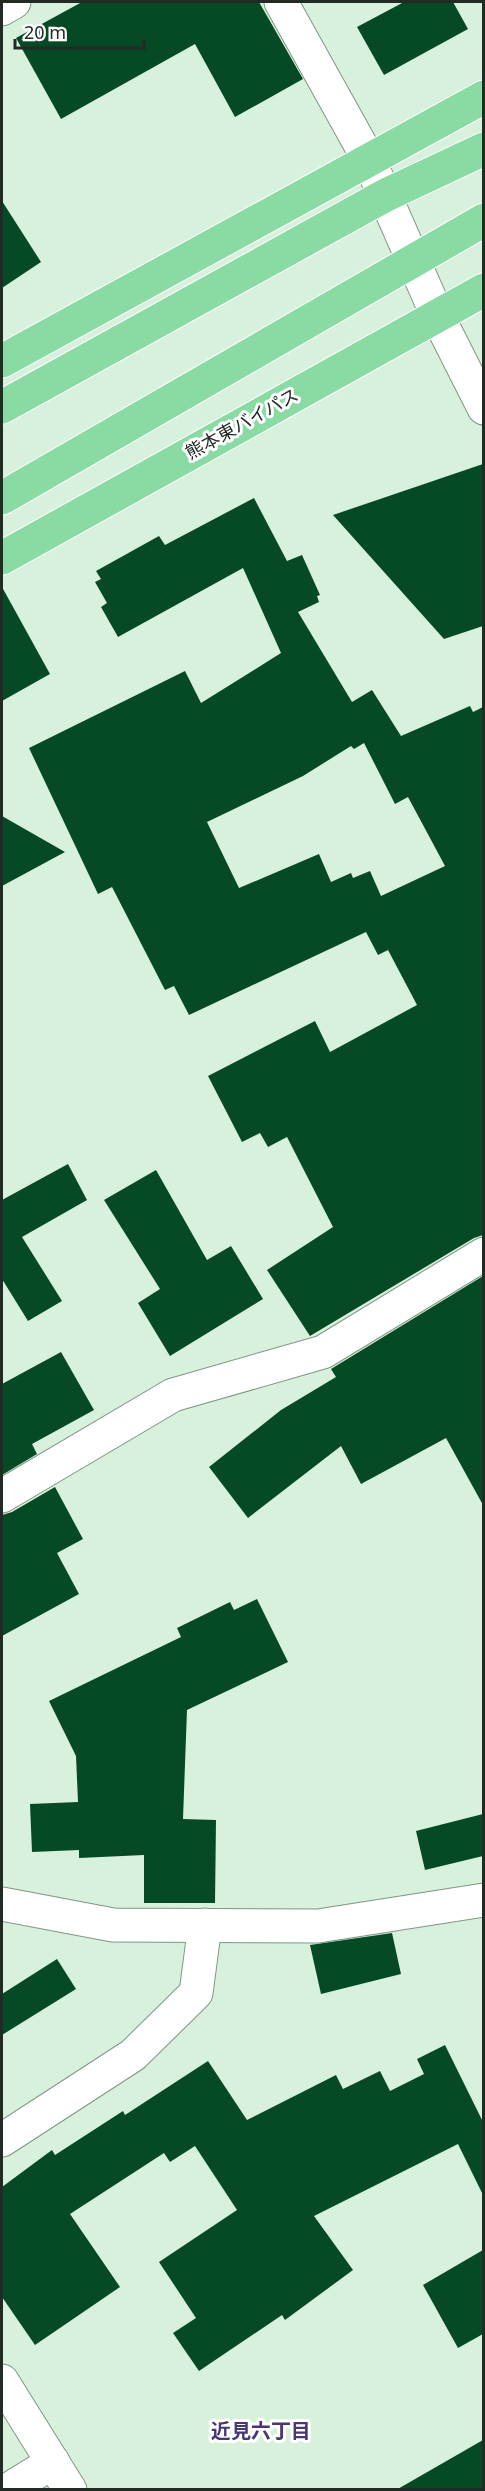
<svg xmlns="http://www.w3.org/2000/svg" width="485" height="2491" font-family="'Noto Sans','Noto Sans JP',sans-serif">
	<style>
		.building { fill: #064a25; fill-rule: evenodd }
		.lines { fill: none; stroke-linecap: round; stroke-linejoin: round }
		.minor-casing { stroke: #7f9684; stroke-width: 35 }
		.trunk-casing { stroke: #fff; stroke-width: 35 }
		.minor { stroke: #fff; stroke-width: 33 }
		.trunk { stroke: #8adaa4; stroke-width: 33 }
		.labels { text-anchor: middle; stroke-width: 6; stroke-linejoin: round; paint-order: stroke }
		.street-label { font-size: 18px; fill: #212b24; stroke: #fff }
		.neighbourhood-label { font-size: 20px; font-weight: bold; fill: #473774; stroke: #fff }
	</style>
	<rect width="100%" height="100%" fill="#d7f1dd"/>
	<!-- building -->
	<g class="building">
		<path d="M82 2H259L303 79 235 117 195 44 61 119 16 38Z"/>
		<path d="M404 2H453L468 29 384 75 357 27Z"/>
		<path d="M2 201 41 262 2 288Z"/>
		<path d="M483 464V626L444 639 333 515Z"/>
		<path d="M254 498 287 561 302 555 320 595 317 596 319 602 298 612 352 702 372 690 401 736 470 706 473 712 483 707V1235L474 1238 310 1336 267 1270 333 1227 287 1137 268 1147 260 1133 242 1142 208 1076 315 1021 330 1052 417 1005 388 950 378 955 366 932 189 1015 174 986 165 990 112 887 98 894 29 748 185 671 201 703 281 653 243 568 118 637 101 607 107 603 95 582 101 579 96 571 159 536 165 545ZM364 743 395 804 408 797 445 866 381 896 370 871 353 878 351 873 331 882 319 854 239 888 207 822 303 776 351 746 354 749Z"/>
		<path d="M2 587 50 674 2 701Z"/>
		<path d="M2 816 65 852 2 886Z"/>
		<path d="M68 1164 87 1200 22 1237 62 1301 28 1321 2 1279V1200Z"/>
		<path d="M156 1170 207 1260 231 1246 263 1299 170 1356 138 1303 160 1289 104 1200Z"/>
		<path d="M483 1276V1505L446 1438 361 1484 341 1446 248 1518 209 1467 281 1410 336 1377 331 1369Z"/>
		<path d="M61 1352 94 1410 32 1444 37 1454 2 1475V1384Z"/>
		<path d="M55 1487 83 1539 57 1553 79 1594 2 1636V1515L12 1512Z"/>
		<path d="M257 1599 288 1662 187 1710 183 1819 216 1820 215 1903H144V1855L79 1858V1850L32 1852 30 1804 78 1802 76 1756 49 1701 181 1637 177 1628 230 1602 234 1610Z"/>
		<path d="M483 1814V1856L425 1870 416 1831Z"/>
		<path d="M392 1933 401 1974 321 1994 310 1945Z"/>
		<path d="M57 1959 76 1989 2 2035V1994Z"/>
		<path d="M445 2045 483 2122V2195L458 2144 314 2216 353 2270 285 2320 282 2315 199 2371 173 2333 196 2318 159 2262 237 2210 195 2146 170 2162 164 2153 70 2214 120 2287 35 2345 2 2297V2187L52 2150 55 2155 123 2111 125 2115 208 2061 247 2120 336 2075 343 2089 380 2071 390 2091 424 2074 417 2059Z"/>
		<path d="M483 2250V2334L458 2348 423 2285Z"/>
		<path d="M483 2440V2490H396Z"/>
	</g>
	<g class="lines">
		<!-- minor casing -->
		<g class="minor-casing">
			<g id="minor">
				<path d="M281 2 369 160 438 317 484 408"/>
				<path d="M2 9 14 2"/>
				<path d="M2 1496 173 1395 323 1352 484 1254"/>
				<path d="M2 1904 113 1925 318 1926 484 1900"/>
				<path d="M2 2140 133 2055 196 1993 205 1925"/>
				<path d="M2 2381 70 2490"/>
				<path d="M8 2490 53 2462"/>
			</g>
		</g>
		<!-- trunk casing -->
		<g class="trunk-casing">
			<g id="trunk">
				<path d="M2 361 484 97"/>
				<path d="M2 407 386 195 484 149"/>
				<path d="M2 498 484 220"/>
				<path d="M2 558 484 290"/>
			</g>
		</g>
		<!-- minor -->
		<use href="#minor" class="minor"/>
		<!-- trunk -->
		<use href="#trunk" class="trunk"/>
	</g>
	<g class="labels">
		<!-- street labels -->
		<g class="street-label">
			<text transform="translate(242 424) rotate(-29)" y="6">熊本東バイパス</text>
		</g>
		<!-- neighbourhood labels -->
		<g class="neighbourhood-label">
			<text x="261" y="2438">近見六丁目</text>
		</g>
	</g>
	<!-- border -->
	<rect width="485" height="2491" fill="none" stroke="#212b24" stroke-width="6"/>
	<!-- scale -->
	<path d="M15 39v9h129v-9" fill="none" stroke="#212b24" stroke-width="3"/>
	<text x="24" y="39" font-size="18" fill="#212b24" stroke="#ffffff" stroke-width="4.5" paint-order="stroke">20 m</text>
</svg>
